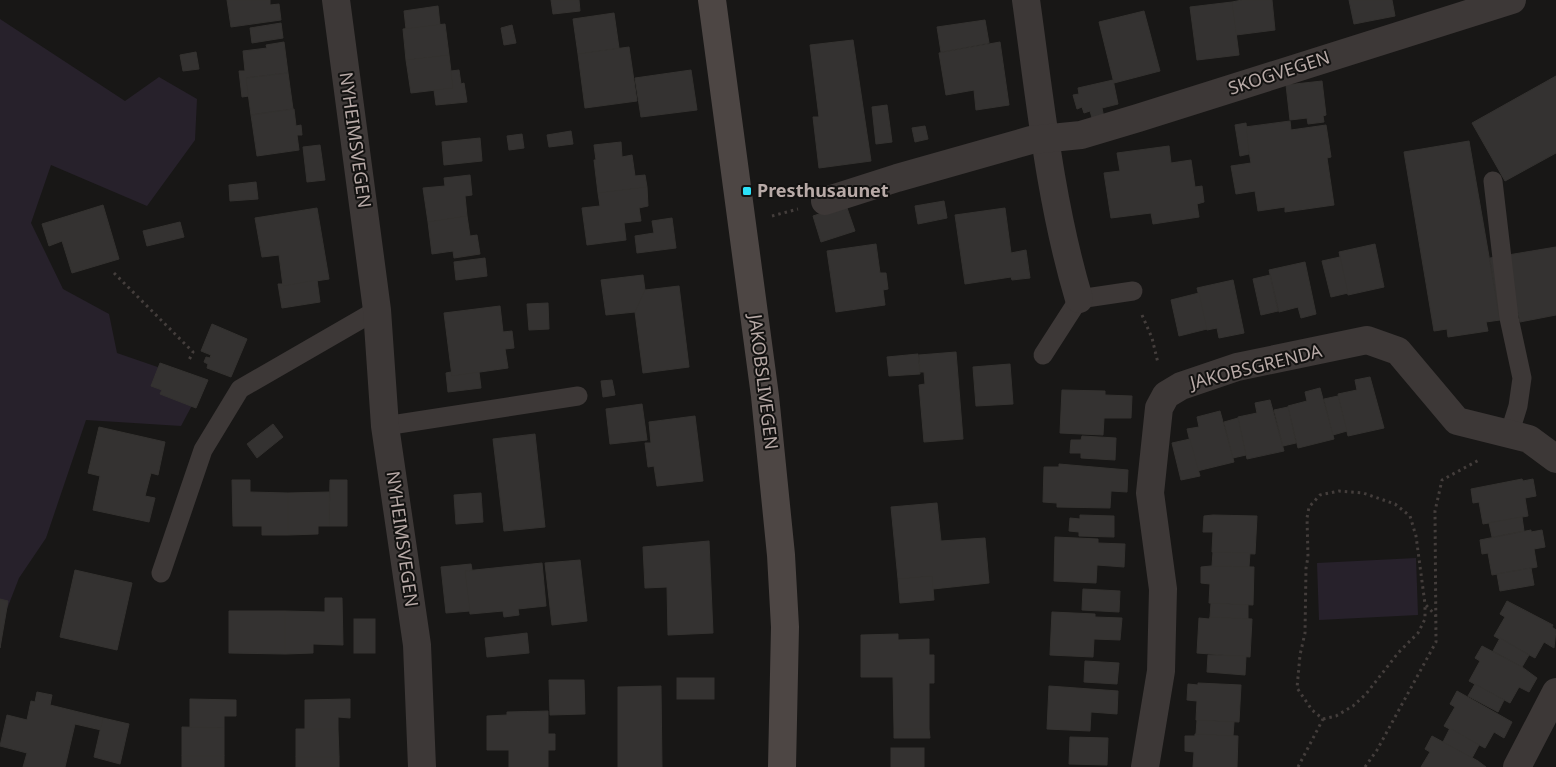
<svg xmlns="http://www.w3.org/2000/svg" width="1556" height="767" font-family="'Noto Sans',sans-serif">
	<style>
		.green { fill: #27212b }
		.building { fill: #343231; stroke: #343230 }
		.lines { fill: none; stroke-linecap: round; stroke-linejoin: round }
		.path { stroke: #443e3c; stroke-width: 3; stroke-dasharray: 2.5 4; stroke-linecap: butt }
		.lane { stroke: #3d3837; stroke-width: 19 }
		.street { stroke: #3d3837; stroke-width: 28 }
		.secondary { stroke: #4d4644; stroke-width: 28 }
		.poi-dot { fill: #2ce2fa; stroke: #131211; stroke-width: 2 }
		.labels { text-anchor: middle; stroke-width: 4; stroke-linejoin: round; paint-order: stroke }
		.street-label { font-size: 18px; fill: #b8aaa7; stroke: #131211 }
		.poi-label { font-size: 18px; font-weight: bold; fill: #b8aaa7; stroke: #131211; text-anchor: start }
	</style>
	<rect width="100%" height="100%" fill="#181716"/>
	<!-- green -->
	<g class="green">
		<path d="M0 19 125 101 159 77 197 99 195 140 147 206 51 165 31 223 63 289 109 314 117 353 204 383 181 426 86 420 46 538 19 578 0 627Z"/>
		<path d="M1416 558 1418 615 1319 620 1317 563Z"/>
	</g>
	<!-- building -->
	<g class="building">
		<path d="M227 0H270V5L279 4 281 20 231 27Z"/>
		<path d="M551 0H579L580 11 553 14Z"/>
		<path d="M1242 0H1272L1275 30 1236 35 1232 2Z"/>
		<path d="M1349 0H1392L1395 16 1354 24Z"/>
		<path d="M1232 2 1239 55 1197 60 1190 7Z"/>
		<path d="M438 6 440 25 406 29 404 11Z"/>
		<path d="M1144 11 1160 71 1114 83 1099 22Z"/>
		<path d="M614 13 619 48 578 54 573 19Z"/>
		<path d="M985 20 989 43 941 52 937 27Z"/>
		<path d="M281 23 283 38 252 43 250 28Z"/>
		<path d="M445 24 449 55 406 60 403 29Z"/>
		<path d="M512 25 516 43 504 45 501 28Z"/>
		<path d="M853 40 871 161 819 168 813 117H819L810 45Z"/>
		<path d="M284 42 288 73 246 78 249 96 242 97 239 71H245L243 51 267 48 266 45Z"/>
		<path d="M1000 42 1009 105 976 110 974 90 946 95 939 53Z"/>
		<path d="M629 47 637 101 585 108 578 54Z"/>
		<path d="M196 52 199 69 183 71 180 55Z"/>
		<path d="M449 55 453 88 411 93 406 60Z"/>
		<path d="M459 70 461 84 464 83 467 102 436 105 434 90 453 88 451 71Z"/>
		<path d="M691 70 697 110 641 117 635 78Z"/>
		<path d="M288 73 293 109 251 115 246 78Z"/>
		<path d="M1556 76V153L1505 181 1472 123Z"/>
		<path d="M1113 80 1118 104 1102 108 1104 118 1093 121 1090 111 1084 113 1082 107 1077 109 1073 95 1079 94 1078 88Z"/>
		<path d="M1322 81 1326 115 1323 116 1324 122 1308 124 1307 118 1290 120 1286 85Z"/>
		<path d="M887 105 892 142 876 144 872 107Z"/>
		<path d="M294 109 296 126 301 125 302 135H297L299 150 257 156 251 115Z"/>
		<path d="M1290 121 1291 130 1326 125 1331 157 1327 158 1334 205 1285 212V207L1258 211 1255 191 1236 194 1231 166 1251 163 1245 127Z"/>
		<path d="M1246 123 1249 154 1240 156 1235 125Z"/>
		<path d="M925 126 928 139 915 142 912 128Z"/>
		<path d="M571 131 573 144 549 147 547 135Z"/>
		<path d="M522 134 524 148 509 150 507 136Z"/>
		<path d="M480 138 482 161 444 165 442 142Z"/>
		<path d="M1469 141 1500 320 1486 322 1488 331 1448 337 1447 329 1434 331 1404 152Z"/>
		<path d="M621 142 622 157 632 155 635 176 645 175 647 187 598 193 594 160H596L594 145Z"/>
		<path d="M320 145 325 180 307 182 303 147Z"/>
		<path d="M1169 146 1171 163 1191 160 1195 187 1202 186 1204 202 1197 204 1199 217 1153 224 1151 213 1111 218 1104 173 1120 171 1117 153Z"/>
		<path d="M470 175 472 195 465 196 467 216 428 222 423 188 445 186 444 178Z"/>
		<path d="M256 182 258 199 230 201 229 185Z"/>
		<path d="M647 187 648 206 639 208 641 221 624 223 626 240 587 245 582 208 600 206 598 193Z"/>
		<path d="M944 201 947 218 918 224 915 206Z"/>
		<path d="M103 205 119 259 72 273 62 241 49 246 42 224Z"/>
		<path d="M846 205 855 231 821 242 813 216Z"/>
		<path d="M317 208 329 279 283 286 279 255 262 257 255 218Z"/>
		<path d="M1005 208 1011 253 1026 250 1030 278 1012 280 1011 277 965 284 955 215Z"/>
		<path d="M467 216 470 236 477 235 480 254 454 258 453 251 432 254 428 222Z"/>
		<path d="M672 218 676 248 637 253 635 236 654 233 652 221Z"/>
		<path d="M180 222 184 237 147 246 143 231Z"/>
		<path d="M876 244 880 273H886L888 289 883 290 885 305 836 312 827 251Z"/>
		<path d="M1375 244 1384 287 1348 295 1339 252Z"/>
		<path d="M1556 247V315L1520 322 1518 312 1499 316 1490 258Z"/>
		<path d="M1340 257 1348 293 1331 297 1322 261Z"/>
		<path d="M485 258 487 276 456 280 454 262Z"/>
		<path d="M1305 262 1316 314 1301 318 1298 307 1279 312 1269 270Z"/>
		<path d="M643 275 645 290 635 312 606 315 601 280Z"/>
		<path d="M1270 275 1278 311 1261 315 1253 279Z"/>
		<path d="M317 280 320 302 282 308 278 284H283V286Z"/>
		<path d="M1233 280 1244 333 1219 338 1217 328 1207 330 1197 288Z"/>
		<path d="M679 286 689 367 643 373 635 312 645 290Z"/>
		<path d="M1199 293 1207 329 1179 336 1171 300Z"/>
		<path d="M548 303 549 329 529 330 527 304Z"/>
		<path d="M500 306 503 332 512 331 514 348 505 349 508 368 452 376 444 313Z"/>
		<path d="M212 324 247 339 231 377 207 368 208 364 204 362 206 357 210 358 211 355 201 351Z"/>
		<path d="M956 352 963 439 924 442 919 385 925 384 924 372H920L919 355Z"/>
		<path d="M918 354 920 374 889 376 887 357Z"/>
		<path d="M160 363 208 380 196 408 160 394 162 390 151 386Z"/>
		<path d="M1010 364 1013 404 976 406 973 367Z"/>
		<path d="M451 372 452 376 479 372 481 388 448 392 446 373Z"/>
		<path d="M1370 377 1384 428 1348 436 1338 394 1357 390 1355 380Z"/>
		<path d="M612 380 615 395 603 397 601 381Z"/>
		<path d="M1320 388 1334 439 1298 448 1288 406 1307 401 1305 392Z"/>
		<path d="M1062 390 1105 391V395L1132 396 1131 418H1104L1103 435 1060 433Z"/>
		<path d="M1338 396 1347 431 1333 435 1324 399Z"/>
		<path d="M1270 400 1284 451 1247 459 1238 417 1257 413 1255 403Z"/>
		<path d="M642 404 647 440 610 444 606 409Z"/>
		<path d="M1288 407 1296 443 1283 446 1274 410Z"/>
		<path d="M1220 411 1234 462 1197 471 1187 429 1199 427 1197 417Z"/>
		<path d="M695 416 703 481 657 486 654 466 648 467 645 443H651L649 422Z"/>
		<path d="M1238 418 1246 455 1233 458 1224 422Z"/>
		<path d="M273 424 283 437 257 458 247 444Z"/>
		<path d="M99 427 165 442 158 475 151 473 145 496 155 498 149 522 93 510 100 476 88 473Z"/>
		<path d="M535 434 545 527 504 531 493 439Z"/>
		<path d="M1082 436 1116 438 1115 460 1081 458V453H1070L1071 440H1081Z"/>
		<path d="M1190 439 1200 476 1181 480 1172 443Z"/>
		<path d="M1059 464 1128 470 1127 492 1111 491 1110 508 1057 507V503L1043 502 1044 467H1059Z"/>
		<path d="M1522 479 1523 481 1533 479 1536 496 1525 498 1528 516 1483 524 1479 502 1473 503 1471 489Z"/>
		<path d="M232 480H250V492L288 493V535H262V526H233Z"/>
		<path d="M330 480H347V526H329Z"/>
		<path d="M329 492V526H318V534L288 535V493Z"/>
		<path d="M481 493 483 522 456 524 454 495Z"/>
		<path d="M937 503 941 541 985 538 989 583 933 589 932 576 898 579 891 507Z"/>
		<path d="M1080 515 1114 516V537L1079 536V532L1069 531 1070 518 1080 519Z"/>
		<path d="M1213 515 1257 516 1255 554 1212 552 1213 532H1203L1204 516Z"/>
		<path d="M1522 517 1524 531 1492 537 1489 523Z"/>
		<path d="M1531 530V532L1542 530 1545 547 1534 549 1537 567 1492 575 1488 553 1482 554 1480 540Z"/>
		<path d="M1055 537 1098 539V543L1125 544 1124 567 1097 565 1096 583 1054 581Z"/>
		<path d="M709 541 713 633 668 635 667 587 645 588 643 547Z"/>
		<path d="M1213 552 1250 553 1249 567 1212 566Z"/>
		<path d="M580 560 587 621 552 625 545 563Z"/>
		<path d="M542 563 546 606 518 609 519 615 504 617 503 611 470 614 465 571Z"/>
		<path d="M471 564 472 570 465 571 470 611 446 613 441 567Z"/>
		<path d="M1211 566 1254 567 1253 605 1209 603 1210 584 1201 583V567Z"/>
		<path d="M1531 568 1534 585 1500 591 1497 574Z"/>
		<path d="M75 570 132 583 117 650 60 637Z"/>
		<path d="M932 576 934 600 900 603 898 579Z"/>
		<path d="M1083 589 1120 591 1119 612 1082 610Z"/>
		<path d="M325 598H342L343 645 313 644V653L285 654V611L325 612Z"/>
		<path d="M0 599 8 601 0 648Z"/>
		<path d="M1507 601 1553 625 1552 627 1556 630 1554 648 1544 642 1535 658 1494 636 1505 617 1500 614Z"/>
		<path d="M1211 603 1248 605V619L1210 617Z"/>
		<path d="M229 611H285V654L229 653Z"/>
		<path d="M1052 612 1095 614V617L1122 618 1120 640 1094 639 1093 657 1050 655Z"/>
		<path d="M1210 617 1252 619 1250 657 1197 653 1199 618 1209 619Z"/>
		<rect x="354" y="619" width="21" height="34"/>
		<path d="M527 633 529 653 487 657 485 638Z"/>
		<path d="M898 634V640L929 639V655H934V683H929V729H894L893 677H861V635Z"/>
		<path d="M1500 638 1529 655 1522 667 1493 651Z"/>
		<path d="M1482 646 1522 667 1537 678 1529 692 1519 687 1510 703 1469 681 1480 661 1475 658Z"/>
		<path d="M1208 655 1246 656 1245 675 1207 672Z"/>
		<path d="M1085 661 1119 663 1117 684 1084 682Z"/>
		<rect x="677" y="678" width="37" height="21"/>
		<path d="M549 680H584L585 714 550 715Z"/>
		<path d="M1198 683 1241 685 1239 722 1196 720 1197 701 1187 700 1188 684 1198 685Z"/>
		<path d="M1475 684 1504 700 1498 712 1468 696Z"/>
		<path d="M661 686 662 767H618V687Z"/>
		<path d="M1049 686 1118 691 1117 714 1091 712 1090 731 1047 729Z"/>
		<path d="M1457 691 1512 722 1504 738 1494 732 1485 748 1444 726 1455 707 1450 704Z"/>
		<path d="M37 692 52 695 50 705 103 718 101 730 75 724 65 767H23L27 753 0 746 7 715 27 720 31 701 35 702Z"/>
		<path d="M190 699 236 700V716H224V728L190 727Z"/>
		<path d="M350 699V718L338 717V729H305V700Z"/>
		<path d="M548 711V734H555V750H548V767H509V750H487V716L507 715V712Z"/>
		<path d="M103 718 129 724 120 764 94 757Z"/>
		<path d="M1197 720 1234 722 1233 736 1196 734Z"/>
		<path d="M182 727 224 728V756H182Z"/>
		<path d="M1450 728 1479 745 1472 758 1443 742Z"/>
		<path d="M338 729 339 757H296V729Z"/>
		<path d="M894 729H929L930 738H894Z"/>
		<path d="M1195 734 1238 736 1237 767H1193L1194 752 1185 751V736H1195Z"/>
		<path d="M1432 736 1478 761 1486 767H1421L1430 752 1425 749Z"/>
		<path d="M1070 737 1108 738 1107 765 1069 764Z"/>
		<rect x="891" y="748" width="33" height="19"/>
		<rect x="182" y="756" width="42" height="11"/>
		<rect x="296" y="757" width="43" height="10"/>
	</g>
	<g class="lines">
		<!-- path -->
		<g class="path">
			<path d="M772 216 798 209"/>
			<path d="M114 273 193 352 189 360"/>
			<path d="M1142 315 1152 338 1158 363"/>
			<path d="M1323 719 1336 716 1353 706 1366 694 1398 653 1418 633 1425 619V605"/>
			<path d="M1298 767 1323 719 1312 710 1297 688 1300 655 1305 633 1306 568 1308 557 1307 518 1309 507 1320 495 1339 491 1363 493 1395 504 1410 516 1416 536 1425 604 1436 616"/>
			<path d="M1365 767 1377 750 1436 642 1435 511 1442 480 1479 460"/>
		</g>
		<!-- lane -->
		<g class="lane">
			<path d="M1493 181 1509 318 1522 378 1518 406 1509 435"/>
			<path d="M1043 355 1079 299 1133 291"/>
			<path d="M385 426 578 396"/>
			<path d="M161 573 203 450 240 389 377 310"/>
		</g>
		<!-- street -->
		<g class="street">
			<path d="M336 0 377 310 385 426 417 645 422 767"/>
			<path d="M1026 0C1040 100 1050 202 1079 299"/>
			<path d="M825 201 897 178 1031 140 1081 135 1138 118 1512 0"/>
			<path d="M1145 767 1161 671 1163 589 1150 493 1159 408 1166 395 1181 386 1237 367 1367 340 1398 351 1457 421 1529 439 1556 459"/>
			<path d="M1517 767 1556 692"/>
		</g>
		<!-- secondary -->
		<path class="secondary" d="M712 0 765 396 781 555 785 627 782 767"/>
	</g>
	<!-- markers -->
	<rect class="poi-dot" x="742" y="186" width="10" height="10" rx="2.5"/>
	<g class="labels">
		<!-- street labels -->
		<g class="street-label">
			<text transform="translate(1279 73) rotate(-18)" y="6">SKOGVEGEN</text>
			<text transform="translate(355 140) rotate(82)" y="6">NYHEIMSVEGEN</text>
			<text transform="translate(1256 367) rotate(-14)" y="6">JAKOBSGRENDA</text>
			<text transform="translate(763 382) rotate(83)" y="6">JAKOBSLIVEGEN</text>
			<text transform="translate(402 539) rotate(82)" y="6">NYHEIMSVEGEN</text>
		</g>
		<!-- poi labels -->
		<g class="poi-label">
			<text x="757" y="197">Presthusaunet</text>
		</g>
	</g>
</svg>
